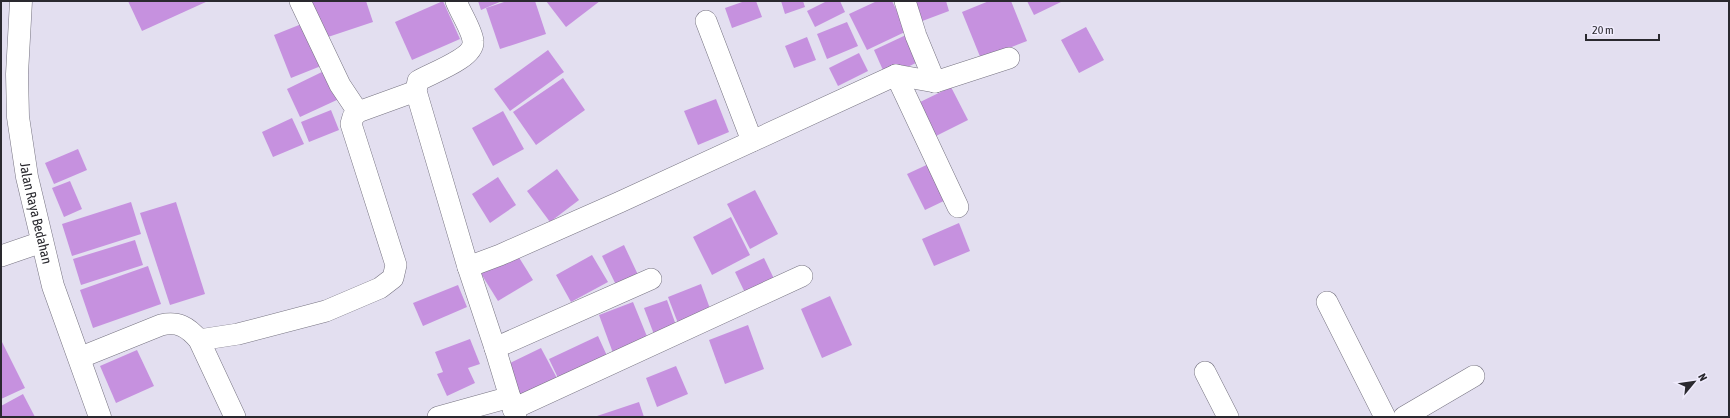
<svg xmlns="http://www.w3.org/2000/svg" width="1730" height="418" font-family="'Asap Condensed',sans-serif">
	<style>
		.building { fill: #c691df }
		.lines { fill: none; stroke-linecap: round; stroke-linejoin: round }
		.street-casing { stroke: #767381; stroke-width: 22 }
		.secondary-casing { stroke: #767381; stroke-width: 23 }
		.street { stroke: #fff; stroke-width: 21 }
		.secondary { stroke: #fff; stroke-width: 22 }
		.labels { text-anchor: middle; stroke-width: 3.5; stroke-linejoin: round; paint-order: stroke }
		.street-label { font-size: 14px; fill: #2a292f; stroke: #f0ecfd }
	</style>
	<rect width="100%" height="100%" fill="#e3dff0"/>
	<!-- building -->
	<g class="building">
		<path d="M128 1H208L142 31Z"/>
		<path d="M306 1H366L373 22 319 40Z"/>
		<path d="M443 1 460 39 412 60 395 22Z"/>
		<path d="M478 1H502L481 10Z"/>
		<path d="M507 1H535L546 34 500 49 486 8Z"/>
		<path d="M546 1H600L566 27Z"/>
		<path d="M745 1H756L762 17 732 28 725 8Z"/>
		<path d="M781 1H803L805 7 785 14Z"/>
		<path d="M827 1H840L845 12 815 27 807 11Z"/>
		<path d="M877 1H892L907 31 867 50 849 14Z"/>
		<path d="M910 1H946L949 11 917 23Z"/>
		<path d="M989 1H1011L1027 41 981 59 962 12Z"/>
		<path d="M1027 1H1060L1061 2 1034 15Z"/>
		<path d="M847 22 858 46 827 59 817 34Z"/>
		<path d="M304 23 321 66 291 78 274 35Z"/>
		<path d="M1086 27 1104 60 1079 73 1061 40Z"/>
		<path d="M906 35 918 62 886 77 874 50Z"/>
		<path d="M807 37 816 60 794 68 785 46Z"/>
		<path d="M548 50 564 72 510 111 494 89Z"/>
		<path d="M859 53 868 71 838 86 829 68Z"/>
		<path d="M326 70 339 99 300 117 287 89Z"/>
		<path d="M563 78 585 110 536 145 513 112Z"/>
		<path d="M951 87 968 120 930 139 914 105Z"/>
		<path d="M716 99 729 132 698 145 684 111Z"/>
		<path d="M331 110 339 130 309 142 301 122Z"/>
		<path d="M503 111 524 149 493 166 472 128Z"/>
		<path d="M292 118 304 144 273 157 262 132Z"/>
		<path d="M78 149 87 170 54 184 45 163Z"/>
		<path d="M933 162 950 198 925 210 907 174Z"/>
		<path d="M557 169 579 200 550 222 527 191Z"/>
		<path d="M498 177 516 205 490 223 472 194Z"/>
		<path d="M70 181 82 209 64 217 52 188Z"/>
		<path d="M755 190 778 234 750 249 727 204Z"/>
		<path d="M131 202 141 234 72 256 62 224Z"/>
		<path d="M176 202 205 294 170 305 140 213Z"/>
		<path d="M731 217 750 255 712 275 693 237Z"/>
		<path d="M959 223 970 251 934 266 922 239Z"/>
		<path d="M135 240 143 265 81 285 73 259Z"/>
		<path d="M624 245 639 277 617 287 602 256Z"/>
		<path d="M515 251 533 280 498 301 480 272Z"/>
		<path d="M592 255 608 282 571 302 556 275Z"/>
		<path d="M764 258 777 285 748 299 735 272Z"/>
		<path d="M148 266 161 304 93 328 80 290Z"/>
		<path d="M701 284 712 314 679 326 668 297Z"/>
		<path d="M458 285 467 307 423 326 413 303Z"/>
		<path d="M830 296 852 345 822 358 801 309Z"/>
		<path d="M667 300 677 328 655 337 644 308Z"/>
		<path d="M633 302 648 339 613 353 599 315Z"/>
		<path d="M748 325 764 369 725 384 709 340Z"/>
		<path d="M598 336 608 358 559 380 549 359Z"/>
		<path d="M470 339 480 364 468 368 475 383 447 396 437 374 443 372 435 352Z"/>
		<path d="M1 340 25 388 1 399Z"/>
		<path d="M541 348 559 382 520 401 504 366Z"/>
		<path d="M137 350 154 386 116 403 100 366Z"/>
		<path d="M676 366 688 394 657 407 646 378Z"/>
		<path d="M23 394 35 417H1V406Z"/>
		<path d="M639 402 644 417H594Z"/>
	</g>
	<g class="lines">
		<!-- street casing -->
		<g class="street-casing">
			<g id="street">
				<path d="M300 1 340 85 358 112"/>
				<path d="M456 1C460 12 472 30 473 41 475 58 431 73 418 81L416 91 468 267 495 348 516 417"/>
				<path d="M905 1 916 36 935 82"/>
				<path d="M706 21 752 141"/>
				<path d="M896 75 958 207"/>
				<path d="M1 256 42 242"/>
				<path d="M468 267 500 255 620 202 896 75 935 82 1009 58"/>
				<path d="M1327 302 1385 417"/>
				<path d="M199 340 238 334 326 311 380 288 393 278 396 265 351 124 353 117 358 112 416 91"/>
				<path d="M495 348 651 279"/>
				<path d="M79 358 161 325C178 321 188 327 199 340L235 417"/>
				<path d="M1205 372 1228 417"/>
				<path d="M513 409 802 276"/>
				<path d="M438 417 510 397"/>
				<path d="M1404 417 1474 376"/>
			</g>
		</g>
		<!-- secondary casing -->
		<g class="secondary-casing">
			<g id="secondary">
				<path id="s1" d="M21 1 17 74 18 117 27 177 53 286 100 417"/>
			</g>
		</g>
		<!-- street -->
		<use href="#street" class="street"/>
		<!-- secondary -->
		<use href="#secondary" class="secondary"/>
	</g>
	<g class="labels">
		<!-- street labels -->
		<g class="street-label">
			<text dy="5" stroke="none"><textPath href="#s1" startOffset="214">Jalan Raya Bedahan</textPath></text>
		</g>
	</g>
	<!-- border -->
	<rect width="1730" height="418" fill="none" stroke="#2a292f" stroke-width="4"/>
	<!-- north arrow -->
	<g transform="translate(1694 382) rotate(61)" stroke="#f0ecfd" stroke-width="3" paint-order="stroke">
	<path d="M0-3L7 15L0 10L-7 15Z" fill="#2a292f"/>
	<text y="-6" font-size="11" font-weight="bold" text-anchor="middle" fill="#2a292f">N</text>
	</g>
	<!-- scale -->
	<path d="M1586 34v6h73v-6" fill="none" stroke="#2a292f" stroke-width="2"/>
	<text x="1592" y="34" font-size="12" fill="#2a292f" stroke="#f0ecfd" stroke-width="3" paint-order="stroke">20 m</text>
</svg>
